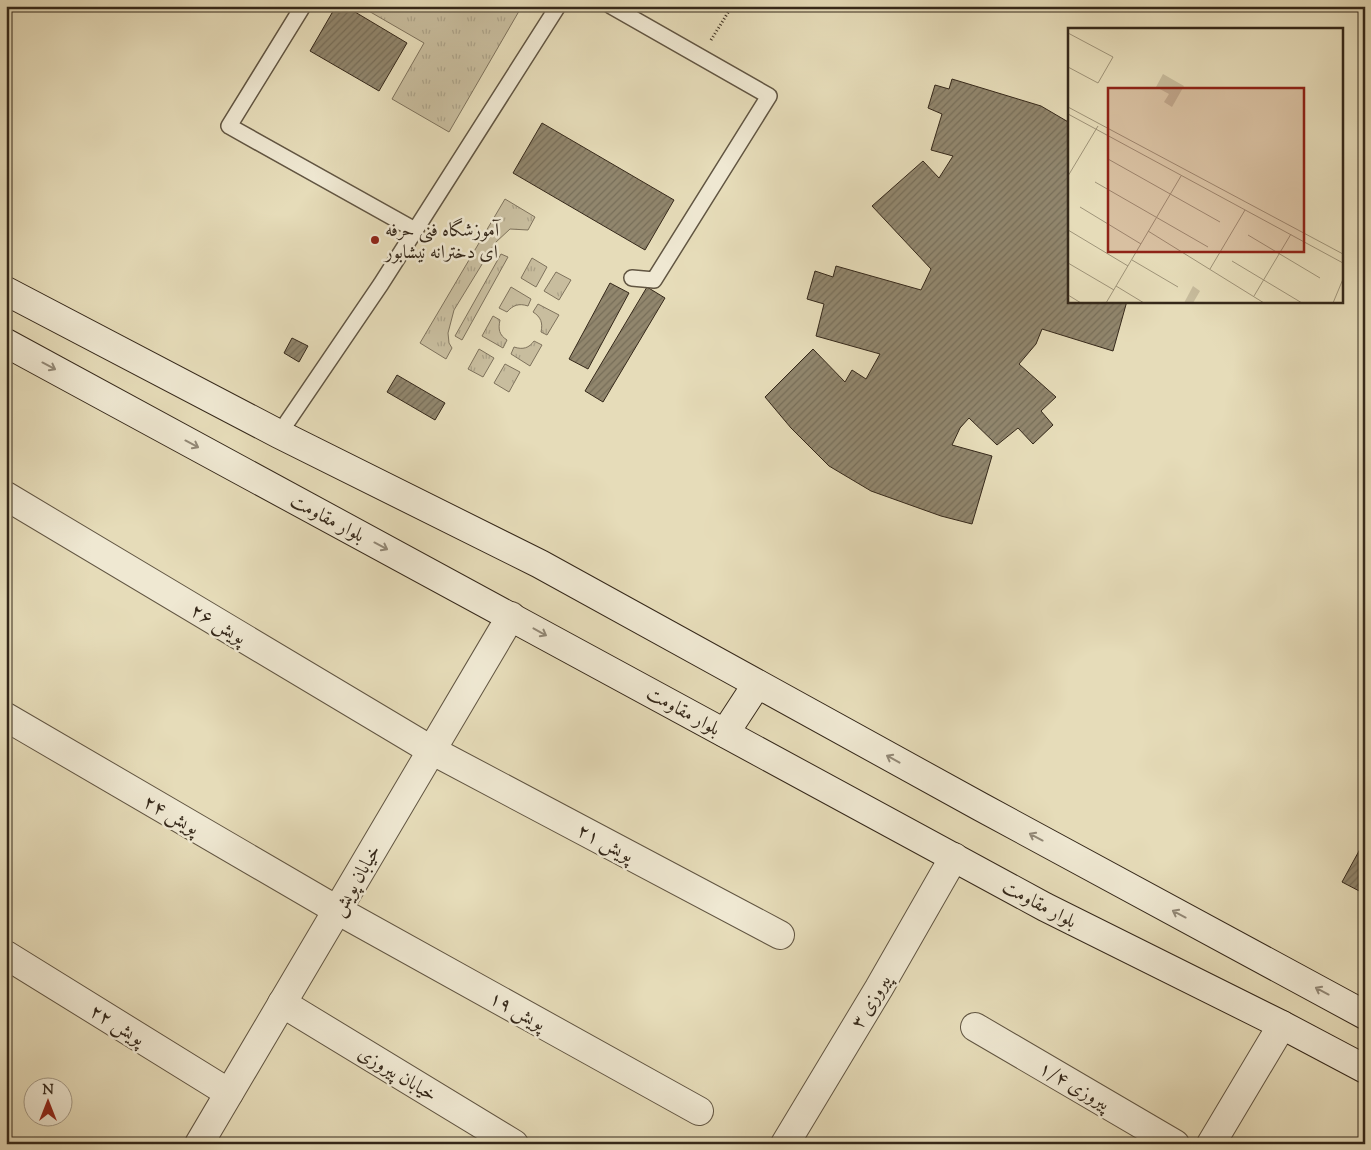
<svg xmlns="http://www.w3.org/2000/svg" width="1371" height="1150" font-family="'Sorts Mill Goudy',Amiri,serif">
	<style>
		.grass { fill: url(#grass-tufts); stroke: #7e725c }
		.building { fill: url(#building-hatch); stroke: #35281a }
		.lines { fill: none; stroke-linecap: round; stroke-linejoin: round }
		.lane-casing { stroke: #615542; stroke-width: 18 }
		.street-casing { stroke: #615542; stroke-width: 30 }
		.secondary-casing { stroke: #35281a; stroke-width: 30 }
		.path { stroke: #35281a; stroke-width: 3; stroke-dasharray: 1 2.5; stroke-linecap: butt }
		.lane { stroke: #efe8d2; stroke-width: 15 }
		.street { stroke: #efe8d2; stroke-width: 28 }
		.secondary { stroke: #efe8d2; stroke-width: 28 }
		.oneway { stroke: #928876 }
		.poi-dot { fill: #8f2418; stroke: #efe8d2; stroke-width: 2 }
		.labels { text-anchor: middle; stroke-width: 5; stroke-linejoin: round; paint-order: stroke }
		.poi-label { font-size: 19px; fill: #35281a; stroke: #efe8d2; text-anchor: start }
		.street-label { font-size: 19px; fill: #35281a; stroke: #efe8d2 }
		.inset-road { fill: none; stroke: #9f9479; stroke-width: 1 }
		.view { fill: #8f2418; fill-opacity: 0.15; stroke: #8f2418; stroke-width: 2.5 }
		.inset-edge { fill: none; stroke: #35281a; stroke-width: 2.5 }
	</style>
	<defs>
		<pattern id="grass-tufts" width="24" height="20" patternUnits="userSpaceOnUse" patternTransform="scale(1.25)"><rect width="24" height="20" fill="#c8bd9e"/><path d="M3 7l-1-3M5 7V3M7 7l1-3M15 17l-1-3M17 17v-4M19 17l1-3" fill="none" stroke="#aca288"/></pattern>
		<pattern id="building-hatch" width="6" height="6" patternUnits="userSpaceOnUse" patternTransform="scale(1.25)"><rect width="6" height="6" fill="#91866d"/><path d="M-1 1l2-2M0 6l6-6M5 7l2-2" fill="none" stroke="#776e59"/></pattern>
	</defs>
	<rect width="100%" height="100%" fill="#e6dcb9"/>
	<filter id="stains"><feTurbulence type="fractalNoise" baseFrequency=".004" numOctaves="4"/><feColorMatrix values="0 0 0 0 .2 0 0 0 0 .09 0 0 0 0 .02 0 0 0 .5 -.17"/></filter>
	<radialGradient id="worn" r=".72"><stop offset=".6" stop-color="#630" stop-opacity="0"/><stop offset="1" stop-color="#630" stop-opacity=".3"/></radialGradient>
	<!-- grass -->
	<g class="grass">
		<path d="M360 6H522L449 132 392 99 424 43Z"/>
		<path d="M505 199 535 217 528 230 510 229 495 243 454 310 448 333 449 343 452 348 446 359 420 343Z"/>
		<path d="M501 254 508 257 462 340 455 336Z"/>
		<path d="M532 258 547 267 536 287 521 278Z"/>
		<path d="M556 272 571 280 559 300 544 291Z"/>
		<path d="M511 287 531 299 528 306C519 303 513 305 507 312L499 308Z"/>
		<path d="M538 304 559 315 547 335 541 332C543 323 541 317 533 312Z"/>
		<path d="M493 316 500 320C498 329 499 335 507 340L503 348 482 336Z"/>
		<path d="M534 341 542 345 530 366 511 354 514 347C523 350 529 348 534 341Z"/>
		<path d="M479 349 494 358 483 377 468 369Z"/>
		<path d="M505 364 520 372 509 392 494 383Z"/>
	</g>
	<!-- building -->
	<g class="building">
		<path d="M336 6H345L407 43 379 91 310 51Z"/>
		<path d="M952 79 1041 106 1070 123V301H1127L1113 351 1042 329 1036 344 1019 364 1056 397 1041 411 1053 425 1033 444 1018 428 997 445 969 418 960 428 952 445 992 456 972 524 941 516 871 491 829 466 791 428 765 397 813 349 845 382 852 370 866 379 880 354 816 336 824 304 807 299 815 271 833 277 836 266 921 290 931 269 872 206 923 161 939 178 953 156 931 150 942 114 928 108 935 85 949 89Z"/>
		<path d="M542 123 674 200 645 250 513 173Z"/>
		<path d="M610 283 629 293 588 369 569 359Z"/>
		<path d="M647 287 665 298 603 402 585 391Z"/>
		<path d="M292 338 308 346 299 362 284 353Z"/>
		<path d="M397 375 445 403 435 420 387 392Z"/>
		<path d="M1365 840V894L1342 882Z"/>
	</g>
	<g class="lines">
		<!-- lane casing -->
		<g class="lane-casing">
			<g id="lane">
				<path d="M303 6 229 126 415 230"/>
				<path d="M611 6 769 96 654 280 632 278"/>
				<path d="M279 434 381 284 558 6"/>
			</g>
		</g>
		<!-- street casing -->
		<g class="street-casing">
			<g id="street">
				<path d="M6 496 431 750 780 935"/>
				<path d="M6 717 337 910 699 1111"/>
				<path d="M6 955 229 1093"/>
				<path d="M282 1003 514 1144"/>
				<path d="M975 1027 1175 1144"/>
				<path d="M199 1144 511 616"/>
				<path d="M785 1144 879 988 954 857"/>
				<path d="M1211 1144 1282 1025"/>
			</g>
		</g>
		<!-- secondary casing -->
		<g class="secondary-casing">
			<g id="secondary">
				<path d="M6 291 279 434 540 564 981 807 1365 1015"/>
				<path d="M6 343 1045 907 1282 1025 1365 1069"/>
				<path d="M725 733 757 684"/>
			</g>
		</g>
		<!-- path -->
		<path class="path" d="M711 40 732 6"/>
		<!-- lane -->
		<use href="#lane" class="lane"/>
		<!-- street -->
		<use href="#street" class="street"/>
		<!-- secondary -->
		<use href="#secondary" class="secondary"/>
	</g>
	<!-- one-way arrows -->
	<defs><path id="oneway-shaft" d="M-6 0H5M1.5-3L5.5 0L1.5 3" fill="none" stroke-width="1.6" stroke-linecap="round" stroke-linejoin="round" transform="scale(1.25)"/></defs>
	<g class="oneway">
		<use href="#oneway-shaft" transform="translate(49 366) rotate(28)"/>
		<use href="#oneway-shaft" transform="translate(192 444) rotate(28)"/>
		<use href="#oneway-shaft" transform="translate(381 546) rotate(28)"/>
		<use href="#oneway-shaft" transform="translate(540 632) rotate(29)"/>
		<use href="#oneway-shaft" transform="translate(893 759) rotate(-151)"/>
		<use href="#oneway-shaft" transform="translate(1036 837) rotate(-152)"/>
		<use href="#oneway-shaft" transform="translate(1179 914) rotate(-152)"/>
		<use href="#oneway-shaft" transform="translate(1322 991) rotate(-152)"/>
	</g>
	<!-- markers -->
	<circle class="poi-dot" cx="375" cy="240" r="5"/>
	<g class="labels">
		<!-- poi labels -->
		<g class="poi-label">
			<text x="385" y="236">آموزشگاه فنی حرفه<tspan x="385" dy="22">ای دخترانه نیشابور</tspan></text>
		</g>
		<!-- street labels -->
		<g class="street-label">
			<text transform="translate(328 517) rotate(28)" y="7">بلوار مقاومت</text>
			<text transform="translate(219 623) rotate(31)" y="7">پویش ۲۶</text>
			<text transform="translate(684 710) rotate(29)" y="7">بلوار مقاومت</text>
			<text transform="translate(172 814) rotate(30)" y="7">پویش ۲۴</text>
			<text transform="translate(606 842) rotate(28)" y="7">پویش ۲۱</text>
			<text transform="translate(355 880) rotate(-60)" y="7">خیابان پویش</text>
			<text transform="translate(1040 903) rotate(28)" y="7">بلوار مقاومت</text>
			<text transform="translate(870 1001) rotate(-59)" y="7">پیروزی ۳</text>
			<text transform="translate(518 1010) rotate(29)" y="7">پویش ۱۹</text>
			<text transform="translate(118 1024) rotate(32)" y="7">پویش ۲۲</text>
			<text transform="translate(398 1073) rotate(31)" y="7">خیابان پیروزی</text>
			<text transform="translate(1075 1085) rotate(30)" y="7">پیروزی ۱/۴</text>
		</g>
	</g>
	<!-- overview -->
	<g transform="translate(1068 28)">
		<rect width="275" height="275" fill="#e6dcb9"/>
		<path d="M95 46 116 58 104 79 96 74 101 66 88 59Z" fill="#c8bd9e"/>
		<path d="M125 258 132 263 125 275H116Z" fill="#c8bd9e"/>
		<path class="inset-road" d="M0 5 45 29 30 55 0 39M0 79 275 226M0 86 275 235M40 131 152 194M0 148 30 98M27 154 140 219M12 179 73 216M0 202 60 238M80 203 196 275M180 207 252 250M64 232 110 259M164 233 234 275M0 235 46 262M142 241 177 182M48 258 76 275M0 267 13 275M186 268 223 206M38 275 113 148M265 275 275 251"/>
		<path class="view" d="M40 60H236V224H40Z"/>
		<rect width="275" height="275" class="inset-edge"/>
	</g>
	<!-- margin -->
	<rect width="1371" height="1150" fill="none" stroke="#e6dcb9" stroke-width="25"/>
	<rect x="8" y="8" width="1356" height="1135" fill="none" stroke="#35281a" stroke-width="2.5"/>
	<rect x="12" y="12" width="1346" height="1125" fill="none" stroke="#35281a"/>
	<!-- north arrow -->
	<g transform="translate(48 1102)"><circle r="24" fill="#efe8d2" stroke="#a59b88"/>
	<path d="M0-4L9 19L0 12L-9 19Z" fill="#8f2418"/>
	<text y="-8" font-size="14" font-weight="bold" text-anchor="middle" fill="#35281a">N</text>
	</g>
	<rect width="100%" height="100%" filter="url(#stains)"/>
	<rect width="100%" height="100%" fill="url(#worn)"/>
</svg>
